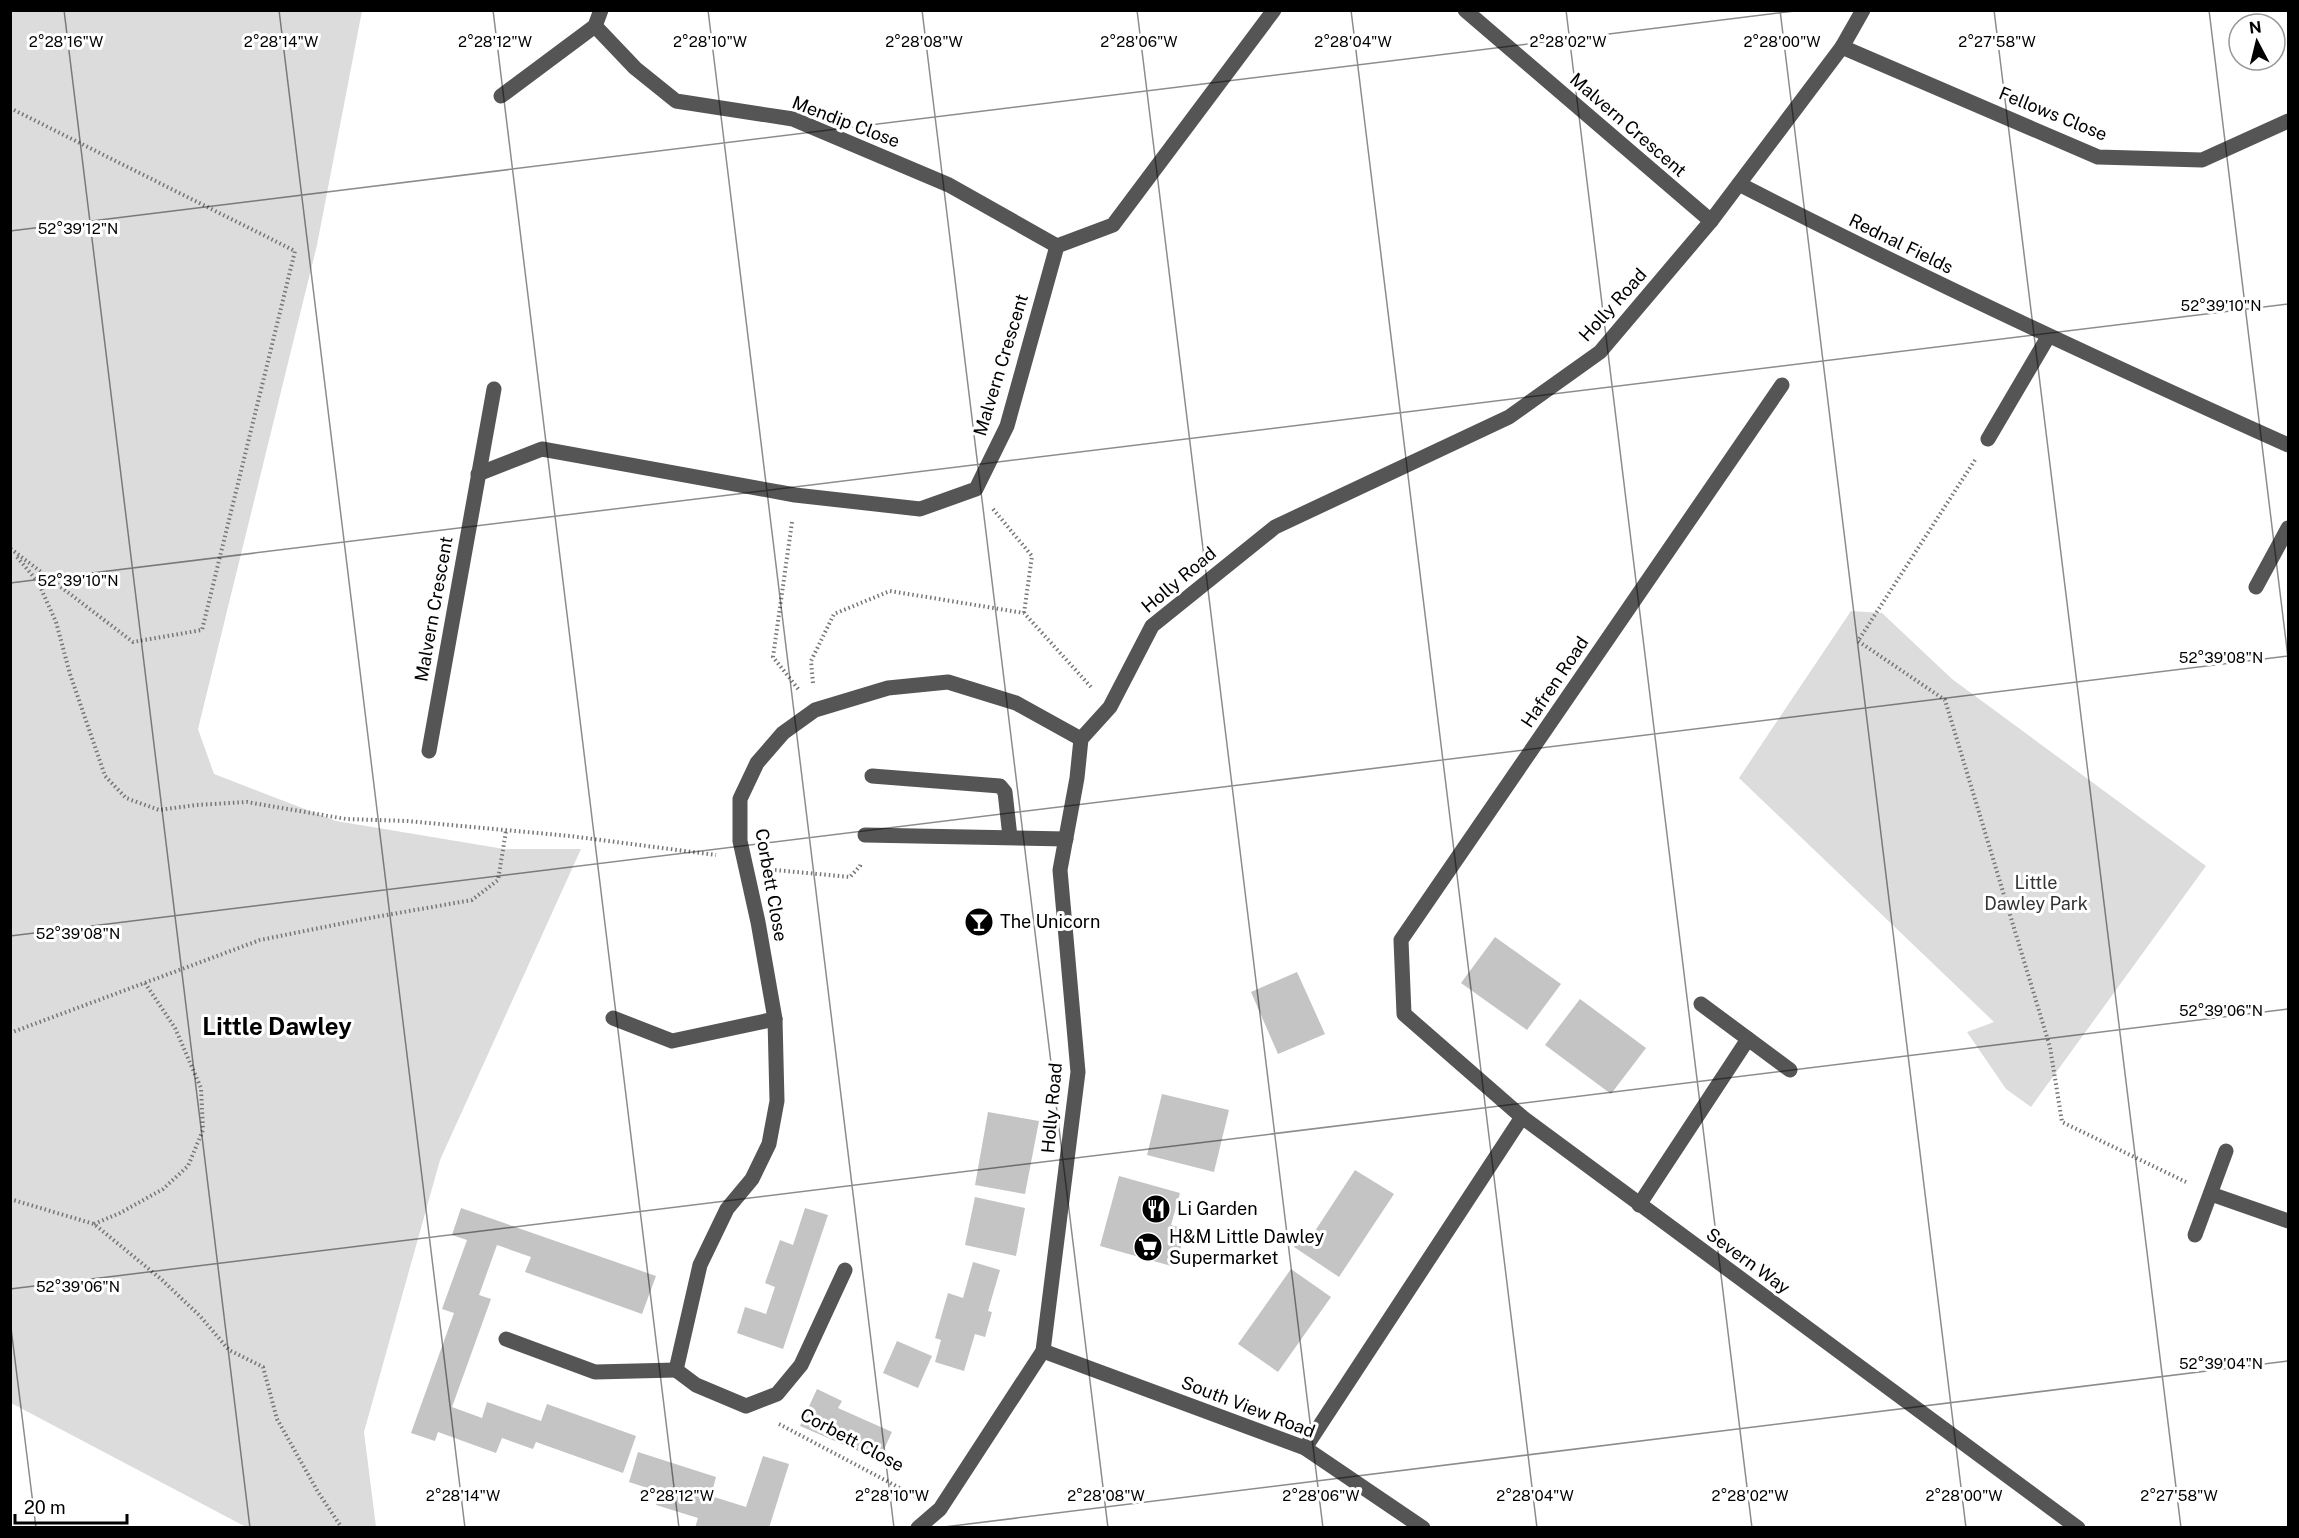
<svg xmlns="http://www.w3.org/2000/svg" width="2299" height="1538" font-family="'Public Sans',sans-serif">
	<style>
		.green { fill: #dcdcdc }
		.building { fill: #c4c4c4 }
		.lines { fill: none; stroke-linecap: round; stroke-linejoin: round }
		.path { stroke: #777; stroke-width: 4; stroke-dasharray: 1.5 3; stroke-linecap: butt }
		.minor { stroke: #555; stroke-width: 15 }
		.ticks { fill: none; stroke: #000; stroke-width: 1.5; stroke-opacity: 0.45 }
		.labels { text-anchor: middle; stroke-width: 6; stroke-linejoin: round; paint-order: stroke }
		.street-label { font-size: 18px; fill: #000; stroke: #fff }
		.park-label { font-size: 18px; fill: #333; stroke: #fff }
		.poi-label { font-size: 18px; fill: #000; stroke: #fff; text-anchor: start }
		.district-label { font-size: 24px; font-weight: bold; fill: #000; stroke: #fff }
		.ticks-label { font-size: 15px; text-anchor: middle; fill: #000; stroke: #fff; stroke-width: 6; stroke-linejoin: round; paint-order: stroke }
	</style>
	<rect width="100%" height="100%" fill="#fff"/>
	<!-- green -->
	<g class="green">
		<path d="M10 11H362L317 245 198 729 214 774 336 821 504 849H581L440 1160 364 1432 376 1527H246L11 1403Z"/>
		<path d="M1851 611 1882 613 1952 679 2206 866 2031 1107 2006 1089 1967 1032 1994 1022 1739 778Z"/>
	</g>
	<!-- building -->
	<g class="building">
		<path d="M1495 937 1561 984 1527 1030 1461 983Z"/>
		<path d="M1297 972 1325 1034 1278 1054 1251 992Z"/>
		<path d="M1580 999 1646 1048 1611 1094 1545 1045Z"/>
		<path d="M1162 1094 1229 1110 1214 1172 1147 1155Z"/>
		<path d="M988 1112 1039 1121 1025 1194 975 1185Z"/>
		<path d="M1355 1170 1394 1194 1339 1277 1294 1247 1304 1232 1311 1237Z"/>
		<path d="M1119 1176 1180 1193 1171 1225 1186 1229 1175 1267 1100 1246Z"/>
		<path d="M975 1197 1025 1208 1016 1256 965 1245Z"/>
		<path d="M461 1208 656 1276 642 1314 525 1272 531 1257 497 1245 479 1295 491 1299 452 1407 482 1418 487 1402 541 1421 547 1404 636 1436 623 1473 536 1442 533 1449 502 1438 496 1453 438 1432 435 1441 411 1433 454 1313 442 1309 467 1240 452 1235Z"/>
		<path d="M805 1208 828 1215 783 1349 737 1333 745 1307 766 1314 775 1287 765 1283 780 1240 793 1245Z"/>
		<path d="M973 1262 1000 1270 988 1311 992 1312 985 1337 975 1334 964 1371 935 1362 941 1340 935 1338 948 1293 963 1298Z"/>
		<path d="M1291 1269 1331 1297 1278 1372 1238 1344Z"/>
		<path d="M897 1341 932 1356 918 1388 883 1373Z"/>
		<path d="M817 1389 842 1401 838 1408 892 1432 879 1460 800 1426Z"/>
		<path d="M638 1452 716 1477 711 1496 746 1507 763 1456 789 1464 769 1528H695L698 1518 656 1505 660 1492 629 1482Z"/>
	</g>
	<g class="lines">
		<!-- path -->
		<g class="path">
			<path d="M10 108 295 251 202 630 133 642 11 549"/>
			<path d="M1975 460 1858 641 1945 700 2050 1047 2062 1122 2186 1182"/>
			<path d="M993 509 1032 556 1024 613"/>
			<path d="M792 522 773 657 799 690"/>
			<path d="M17 557 38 582 56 622 70 674 105 776 126 798 159 810 196 805 247 802 346 819 407 821 570 836 716 855"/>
			<path d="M813 683 811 661 834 614 890 591 1024 613 1091 687"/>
			<path d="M775 870 850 877 860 866 861 862"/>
			<path d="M10 1033 260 940 364 919 472 900 498 880 506 831"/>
			<path d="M10 1199 94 1224 161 1279 200 1316 229 1350 263 1367 277 1419 318 1492 342 1528"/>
			<path d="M94 1224 120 1213 163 1189 188 1166 203 1130 201 1088 175 1028 145 983"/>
			<path d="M779 1424 915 1496"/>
		</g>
		<!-- minor -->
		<g class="minor">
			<path d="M1465 10 1711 221"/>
			<path d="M595 26 635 68 676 101 793 119 949 185 1057 246"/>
			<path d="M1842 47 2098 157 2202 160 2288 121"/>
			<path d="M501 96 595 26 601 10"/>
			<path d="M1739 184C1920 277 2103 362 2288 445"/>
			<path d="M1782 385 1401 940 1404 1014 1522 1117 2078 1528"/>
			<path d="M1988 439 2048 337"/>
			<path d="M478 474 542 449 795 495 920 509 976 489 1007 426 1057 246 1113 225 1274 10"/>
			<path d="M2256 587 2288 528"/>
			<path d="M429 751 494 389"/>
			<path d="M872 776 1000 786 1005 792 1010 837"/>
			<path d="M865 835 1066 839"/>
			<path d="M1701 1004 1790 1070"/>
			<path d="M613 1018 672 1041 775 1019"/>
			<path d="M2211 1194 2288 1221"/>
			<path d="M1639 1205 1748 1039"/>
			<path d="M2195 1235 2226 1151"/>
			<path d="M845 1270 801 1365 777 1394 746 1406 696 1385 676 1370 700 1265 727 1209 752 1179 769 1144 777 1101 775 1019 758 922 740 841V799L757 763 783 733 815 710 888 688 948 682 1016 703 1081 739"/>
			<path d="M506 1339 595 1372 676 1370"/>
			<path d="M1043 1351 1305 1448 1423 1528"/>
			<path d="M1305 1448 1522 1117"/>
			<path d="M918 1528 940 1509 1043 1351 1078 1072 1060 870 1077 778 1081 739 1110 707 1152 626 1275 527 1509 417 1600 352 1711 221 1842 47 1863 10"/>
		</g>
	</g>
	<!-- ticks -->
	<path class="ticks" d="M64 10 250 1528M279 10 465 1528M493 10 679 1528M708 10 894 1528M922 10 1108 1528M1137 10 1323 1528M1351 10 1537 1528M1566 10 1752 1528M1780 10 1966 1528M1994 10 2181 1528M2209 10 2288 658M10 231 1803 10M10 583 2288 304M10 936 2288 656M10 1289 2288 1009M10 1320 36 1528M936 1528 2288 1361"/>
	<!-- icons -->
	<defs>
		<g id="bar-disc" transform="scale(1.5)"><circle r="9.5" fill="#000" stroke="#fff"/><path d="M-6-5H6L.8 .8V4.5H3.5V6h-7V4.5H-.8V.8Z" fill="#fff"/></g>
		<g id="restaurant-disc" transform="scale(1.5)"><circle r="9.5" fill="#000" stroke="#fff"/><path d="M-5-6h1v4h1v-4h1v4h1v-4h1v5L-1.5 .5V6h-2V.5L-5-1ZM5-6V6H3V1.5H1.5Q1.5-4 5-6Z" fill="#fff"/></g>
		<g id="supermarket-disc" transform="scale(1.5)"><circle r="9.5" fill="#000" stroke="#fff"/><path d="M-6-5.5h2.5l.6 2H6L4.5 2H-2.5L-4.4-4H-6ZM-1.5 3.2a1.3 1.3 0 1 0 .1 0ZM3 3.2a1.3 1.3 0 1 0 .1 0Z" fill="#fff"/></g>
	</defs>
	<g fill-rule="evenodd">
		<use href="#bar-disc" x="979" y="922"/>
		<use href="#restaurant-disc" x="1156" y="1209"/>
		<use href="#supermarket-disc" x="1148" y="1247"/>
	</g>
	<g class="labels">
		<!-- street labels -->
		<g class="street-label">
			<text transform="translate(2053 114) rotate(22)" y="6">Fellows Close</text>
			<text transform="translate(846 122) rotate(21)" y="6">Mendip Close</text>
			<text transform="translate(1628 125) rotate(41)" y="6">Malvern Crescent</text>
			<text transform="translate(1901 244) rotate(26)" y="6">Rednal Fields</text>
			<text transform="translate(1613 305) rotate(-48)" y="6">Holly Road</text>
			<text transform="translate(1001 365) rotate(-73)" y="6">Malvern Crescent</text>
			<text transform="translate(1179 580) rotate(-40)" y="6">Holly Road</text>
			<text transform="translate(434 609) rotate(-80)" y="6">Malvern Crescent</text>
			<text transform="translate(1555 682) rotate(-56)" y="6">Hafren Road</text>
			<text transform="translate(771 885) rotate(80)" y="6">Corbett Close</text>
			<text transform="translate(1052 1108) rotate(-85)" y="6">Holly Road</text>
			<text transform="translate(1748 1261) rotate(36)" y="6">Severn Way</text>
			<text transform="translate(1248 1407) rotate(21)" y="6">South View Road</text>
			<text transform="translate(852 1440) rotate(28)" y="6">Corbett Close</text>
		</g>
		<!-- park labels -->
		<g class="park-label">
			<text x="2036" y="889">Little<tspan x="2036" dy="21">Dawley Park</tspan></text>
		</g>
		<!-- poi labels -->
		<g class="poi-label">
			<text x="1000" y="928">The Unicorn</text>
			<text x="1177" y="1215">Li Garden</text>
			<text x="1169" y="1243">H&amp;M Little Dawley<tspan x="1169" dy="21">Supermarket</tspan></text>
		</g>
		<!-- district labels -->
		<g class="district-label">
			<text x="277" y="1035">Little Dawley</text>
		</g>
	</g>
	<g class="ticks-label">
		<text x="66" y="47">2°28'16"W</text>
		<text x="281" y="47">2°28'14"W</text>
		<text x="495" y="47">2°28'12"W</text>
		<text x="710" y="47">2°28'10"W</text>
		<text x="924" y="47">2°28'08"W</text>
		<text x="1139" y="47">2°28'06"W</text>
		<text x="1353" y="47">2°28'04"W</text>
		<text x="1568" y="47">2°28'02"W</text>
		<text x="1782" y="47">2°28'00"W</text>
		<text x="1997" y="47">2°27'58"W</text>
		<text x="78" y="234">52°39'12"N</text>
		<text x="2221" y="311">52°39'10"N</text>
		<text x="78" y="586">52°39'10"N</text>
		<text x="2221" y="663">52°39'08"N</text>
		<text x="78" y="939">52°39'08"N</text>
		<text x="2221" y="1016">52°39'06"N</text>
		<text x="78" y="1292">52°39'06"N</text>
		<text x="2221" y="1369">52°39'04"N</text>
		<text x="463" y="1501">2°28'14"W</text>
		<text x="677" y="1501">2°28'12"W</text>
		<text x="892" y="1501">2°28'10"W</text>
		<text x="1106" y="1501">2°28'08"W</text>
		<text x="1321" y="1501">2°28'06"W</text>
		<text x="1535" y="1501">2°28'04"W</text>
		<text x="1750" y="1501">2°28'02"W</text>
		<text x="1964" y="1501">2°28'00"W</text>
		<text x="2179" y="1501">2°27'58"W</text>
	</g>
	<!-- border -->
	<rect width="2299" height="1538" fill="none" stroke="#000000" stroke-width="24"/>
	<!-- north arrow -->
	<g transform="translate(2257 42) rotate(353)"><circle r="28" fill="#ffffff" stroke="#999999" stroke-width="1.5"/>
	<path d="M0-4.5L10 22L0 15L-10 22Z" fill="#000000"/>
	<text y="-9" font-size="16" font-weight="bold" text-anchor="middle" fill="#000000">N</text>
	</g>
	<!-- scale -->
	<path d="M15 1514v9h112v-9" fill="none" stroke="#000000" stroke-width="3"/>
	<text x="24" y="1514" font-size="18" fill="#000000" stroke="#ffffff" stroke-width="4.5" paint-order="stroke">20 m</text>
</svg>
